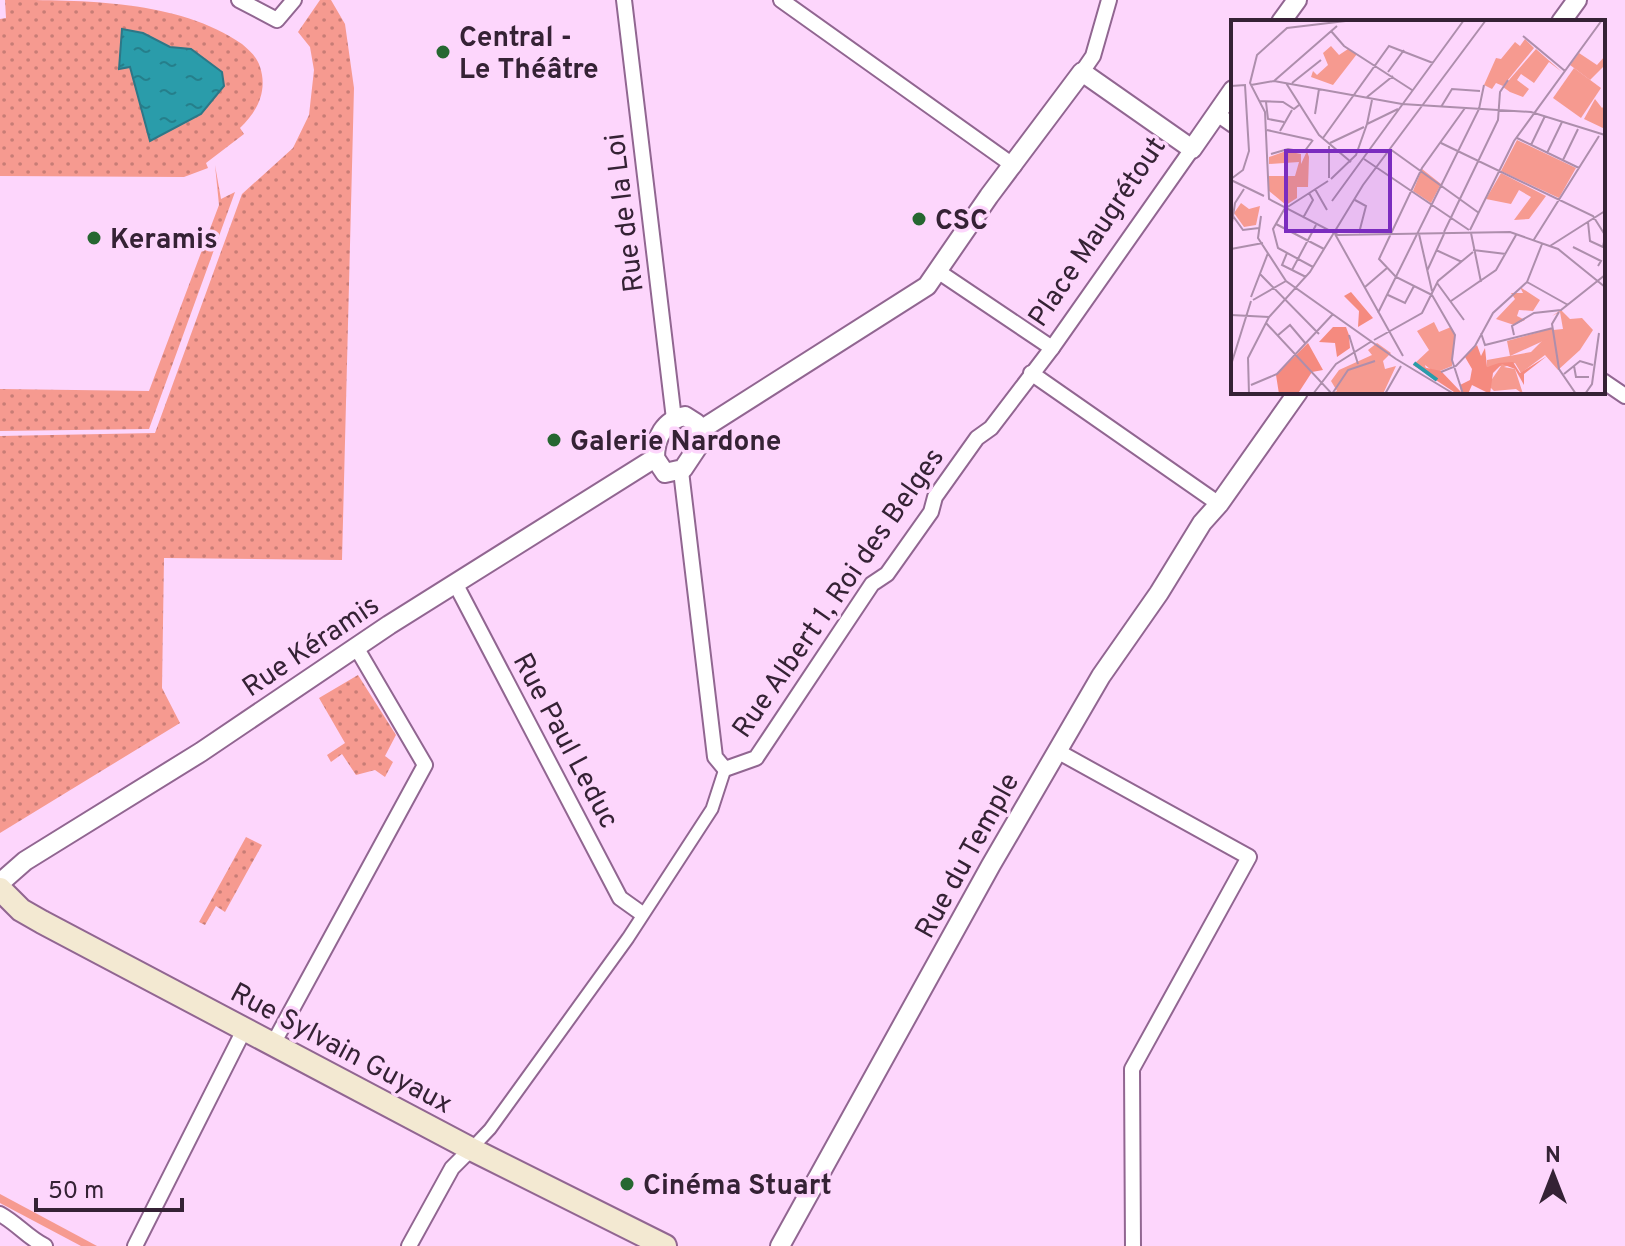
<svg xmlns="http://www.w3.org/2000/svg" width="1625" height="1246" font-family="Overpass,sans-serif">
	<style>
		.grass { fill: url(#grass-dots) }
		.garden { fill: #f69a90 }
		.water { fill: url(#water-ripples); stroke: #2d7787; stroke-width: 2 }
		.lines { fill: none; stroke-linecap: round; stroke-linejoin: round }
		.pedestrian-casing { stroke: #916691; stroke-width: 15 }
		.minor-casing { stroke: #916691; stroke-width: 18 }
		.tertiary-casing { stroke: #916691; stroke-width: 22 }
		.secondary-casing { stroke: #916691; stroke-width: 26 }
		.pedestrian { stroke: #fff; stroke-width: 11 }
		.minor { stroke: #fff; stroke-width: 14 }
		.tertiary { stroke: #fff; stroke-width: 18 }
		.secondary { stroke: #f3e9d2; stroke-width: 22 }
		.poi-dot { fill: #266731; stroke: #fdd6fc; stroke-width: 3 }
		.labels { text-anchor: middle; stroke-width: 7; stroke-linejoin: round; paint-order: stroke }
		.poi-label { font-size: 28px; font-weight: bold; fill: #352235; stroke: #fdd6fc; text-anchor: start }
		.street-label { font-size: 28px; fill: #352235; stroke: #fdd6fc }
		.inset-river { fill: none; stroke: #2a9caa; stroke-width: 4 }
		.inset-road { fill: none; stroke: #ad8eac; stroke-width: 2 }
		.view { fill: #7b2cbf; fill-opacity: 0.15; stroke: #7b2cbf; stroke-width: 4 }
		.inset-edge { fill: none; stroke: #352235; stroke-width: 4 }
	</style>
	<defs>
		<pattern id="grass-dots" width="8" height="8" patternUnits="userSpaceOnUse" patternTransform="scale(2)"><rect width="8" height="8" fill="#f69a90"/><path d="M2 2h.1M6 6h.1" fill="none" stroke="#c87d76" stroke-width="1.8" stroke-linecap="round"/></pattern>
		<pattern id="water-ripples" width="26" height="14" patternUnits="userSpaceOnUse" patternTransform="scale(2)"><rect width="26" height="14" fill="#2a9caa"/><path d="M2 4q2-2 4 0t4 0M15 11q2-2 4 0t4 0" fill="none" stroke="#257f8b"/></pattern>
	</defs>
	<rect width="100%" height="100%" fill="#fdd6fc"/>
	<!-- grass -->
	<g class="grass">
		<path d="M5 0C83 0 179 0 242 44 250 51 257 57 260 67 268 91 257 112 240 128L244 134 206 163 208 168 184 177 0 176V19L6 18Z"/>
		<path d="M320 0H331L345 24 354 88 342 560 164 558 162 688 180 723 0 833V436L155 433 242 194 293 148 309 115 314 70 310 47 298 32Z"/>
		<path d="M215 165 221 199 235 192 149 429 0 431V389L149 391 219 205Z"/>
		<path d="M358 675 396 735 385 756 393 762 385 777 375 770 356 775 342 754 331 762 327 755 345 743 319 698Z"/>
		<path d="M246 837 262 845 225 912 216 906 205 925 199 922Z"/>
	</g>
	<!-- garden -->
	<path class="garden" d="M0 1194 97 1246H81L0 1203Z"/>
	<!-- water -->
	<path class="water" d="M122 29 143 33 170 47 191 49 222 72 224 86 201 114 150 141 130 67 119 69Z"/>
	<g class="lines">
		<!-- pedestrian casing -->
		<g class="pedestrian-casing">
			<path id="pedestrian" d="M471 1149 490 1129 628 938 712 809 725 769"/>
		</g>
		<!-- minor casing -->
		<g class="minor-casing">
			<g id="minor">
				<path d="M239 0 277 20 294 0"/>
				<path d="M624 0 674 419"/>
				<path d="M781 0 1014 166"/>
				<path d="M1082 72 1093 56 1109 0"/>
				<path d="M1217 114 1233 125"/>
				<path d="M939 272 1052 348"/>
				<path d="M1031 373 1219 504"/>
				<path d="M1603 381 1625 396"/>
				<path d="M681 471 715 757 725 769 756 758 872 584 887 574 931 512 935 497 977 438 991 428 1052 348 1192 149"/>
				<path d="M455 583 620 898 641 913"/>
				<path d="M1057 751 1249 857 1132 1069 1133 1246"/>
				<path d="M273 1044 425 765 356 647"/>
				<path d="M0 1214C18 1224 27 1237 45 1246"/>
				<path d="M135 1246 244 1030"/>
				<path d="M409 1246 452 1168 471 1149"/>
			</g>
		</g>
		<!-- tertiary casing -->
		<g class="tertiary-casing">
			<g id="tertiary">
				<path d="M1281 22 1297 0"/>
				<path d="M1561 22 1577 0"/>
				<path d="M685 416 696 423 699 445 683 469 665 473 655 458C655 438 664 420 685 416Z"/>
				<path d="M699 431 927 286 989 196 1082 72 1192 149 1233 90"/>
				<path d="M0 883 25 861 201 752 389 625 655 458"/>
				<path d="M780 1246 991 865 1101 676 1159 593 1202 523 1219 504 1298 392"/>
			</g>
		</g>
		<!-- secondary casing -->
		<g class="secondary-casing">
			<path id="secondary" d="M0 889 21 910 42 922 471 1149 665 1246"/>
		</g>
		<!-- pedestrian -->
		<use href="#pedestrian" class="pedestrian"/>
		<!-- minor -->
		<use href="#minor" class="minor"/>
		<!-- tertiary -->
		<use href="#tertiary" class="tertiary"/>
		<!-- secondary -->
		<use href="#secondary" class="secondary"/>
	</g>
	<!-- markers -->
	<g class="poi-dot">
		<circle cx="443" cy="52" r="8"/>
		<circle cx="919" cy="219" r="8"/>
		<circle cx="94" cy="238" r="8"/>
		<circle cx="554" cy="440" r="8"/>
		<circle cx="627" cy="1184" r="8"/>
	</g>
	<g class="labels">
		<!-- poi labels -->
		<g class="poi-label">
			<text x="459" y="46">Central -<tspan x="459" dy="32">Le Théâtre</tspan></text>
			<text x="935" y="229">CSC</text>
			<text x="110" y="248">Keramis</text>
			<text x="570" y="450">Galerie Nardone</text>
			<text x="643" y="1194">Cinéma Stuart</text>
		</g>
		<!-- street labels -->
		<g class="street-label">
			<text transform="translate(623 213) rotate(-97)" y="10">Rue de la Loi</text>
			<text transform="translate(1096 231) rotate(-56)" y="10">Place Maugrétout</text>
			<text transform="translate(837 592) rotate(-55)" y="10">Rue Albert 1, Roi des Belges</text>
			<text transform="translate(310 645) rotate(-34)" y="10">Rue Kéramis</text>
			<text transform="translate(567 740) rotate(62)" y="10">Rue Paul Leduc</text>
			<text transform="translate(966 855) rotate(-61)" y="10">Rue du Temple</text>
			<text transform="translate(342 1047) rotate(28)" y="10">Rue Sylvain Guyaux</text>
		</g>
	</g>
	<!-- overview -->
	<g transform="translate(1231 20)">
		<rect width="374" height="374" fill="#fdd6fc"/>
		<path d="M294 19 303 28 272 66 265 63 261 69 253 65 265 38 270 39 284 22 289 26ZM305 29 331 52 318 42 303 63 290 54 286 60 298 69 292 77 279 72 272 67ZM348 33 366 45 374 36V45L359 60 339 45ZM364 79 371 88 374 85V109L353 99ZM55 131 70 134V144L76 131 78 137 77 167H66V178L55 185 38 171 37 156H64L68 142 38 144V137ZM191 149 210 164 200 183 182 171ZM270 153 315 176 298 199 283 200 300 177 288 170 280 184 255 179ZM10 183 18 189 29 186 25 205 13 207 3 193ZM289 267 309 280 302 291 288 290 286 296 294 300 283 305 265 299 284 279 280 273H292ZM330 290 339 299 351 298 362 310 349 330 327 350 314 335 290 353 284 343 273 347 284 349 292 374 285 369 263 371 257 365 270 346 256 347V340L300 332 322 310 332 309 329 292 321 296ZM203 302 208 312 220 307 224 315 221 346 204 353 194 345 196 353 182 345 198 330 186 311ZM146 323 160 333 152 341 154 349 165 346 152 374H96L106 371 100 361 108 350 141 335 137 330Z" fill="#f69a90"/>
		<path d="M120 272 142 298 127 307 128 291 113 276ZM102 307H115L118 315 119 328 106 337 104 323 88 322ZM77 323 92 350 81 352 68 372 48 374 45 355ZM246 325 250 336 254 328 256 347 268 343 282 342 289 353 316 336 293 354V365L284 349 271 344 262 353 259 374 241 365 237 374H226L182 345 210 351 230 372 229 365 239 360 241 349 234 337Z" fill="#f58a7f"/>
		<path d="M343 48 370 68 350 98 322 78Z" fill="#f69a90"/>
		<path d="M100 26 108 35 117 29 126 34 102 65 80 57 82 51 86 55 97 45 92 33ZM286 120 345 148 328 178 270 151ZM322 308 323 316 279 336 276 321Z" fill="#f69a90"/>
		<path class="inset-river" d="M183 343 206 360"/>
		<path class="inset-road" d="M123 0 56 8 26 35 19 63 34 92 38 179 107 215 279 212 327 229 374 267M100 11 113 26 181 70M292 16 334 51M157 52 173 30M43 61 106 6M55 63 88 115 120 142M61 63 90 40M20 65 43 61 171 84 300 92 374 115M0 66 14 65 18 131 12 150 0 159M136 77 162 56M28 81 52 82 63 89 68 85M35 82 37 99 53 102M210 87 221 69 249 71M84 94 88 69M136 104 141 80M36 110 81 120M49 111 61 90M92 118 158 26 202 43M286 118 348 148M99 123 133 107M210 123 362 196 374 215M300 125 314 96M159 129 248 193M316 133 331 102M40 134 57 129 73 132 82 120M133 139 238 210M332 140 347 109M98 158V126M100 159 125 135 136 104 167 89M0 160 33 176M84 169 96 190M124 180 135 186 128 213M101 181 233 0M54 188 42 209 47 228 82 247M55 188 97 161M2 196 12 210 28 208M30 196 27 218 55 261 165 339M72 198 82 180 78 173M357 202 359 221 372 227 374 217M45 204 93 229M0 209 4 183 13 169M239 210 283 121 371 0M213 212 267 100 269 72 277 60M240 213 250 262M104 214 172 336M188 214 201 271M302 221 368 116M319 226 374 191M342 227 370 241 367 246M0 229 32 223M205 230 231 242M242 230 275 234M56 233 51 245 75 257M61 250 85 205M196 251 213 214M29 254 88 314M296 262 337 285M206 263 233 300M134 267 156 248M157 275 174 283 183 266M201 275 165 257 148 239 191 148 234 88M201 275 224 315 221 340 232 374M20 277 37 233M22 280 55 261M220 281 265 250 285 215M328 292 321 304 328 349 345 374M147 293 248 89 253 65M0 295 38 297M35 303 101 374 117 350 144 341M250 313 254 325 322 308M118 315 127 344M283 315 281 306 303 293 330 290 374 255M46 316 59 305 75 324M143 320 191 293 207 261 242 232M165 339 223 374M0 345 20 281M343 346 345 357H358M210 352 225 346 244 326 262 293 296 262 311 224M333 354 349 341 362 345M20 365 46 354 102 294M18 374 17 338 38 297 79 252 132 165 255 0M82 374 105 344 141 321M154 374 170 346M354 374 361 364 368 313"/>
		<path class="view" d="M55 131H159V211H55Z"/>
		<rect width="374" height="374" class="inset-edge"/>
	</g>
	<!-- north arrow -->
	<g transform="translate(1553 1174)" stroke="#fdd6fc" stroke-width="6" paint-order="stroke">
	<path d="M0-6L14 30L0 20L-14 30Z" fill="#352235"/>
	<text y="-12" font-size="22" font-weight="bold" text-anchor="middle" fill="#352235">N</text>
	</g>
	<!-- scale -->
	<path d="M36 1198v12h146v-12" fill="none" stroke="#352235" stroke-width="4"/>
	<text x="48" y="1198" font-size="24" fill="#352235" stroke="#fdd6fc" stroke-width="6" paint-order="stroke">50 m</text>
</svg>
